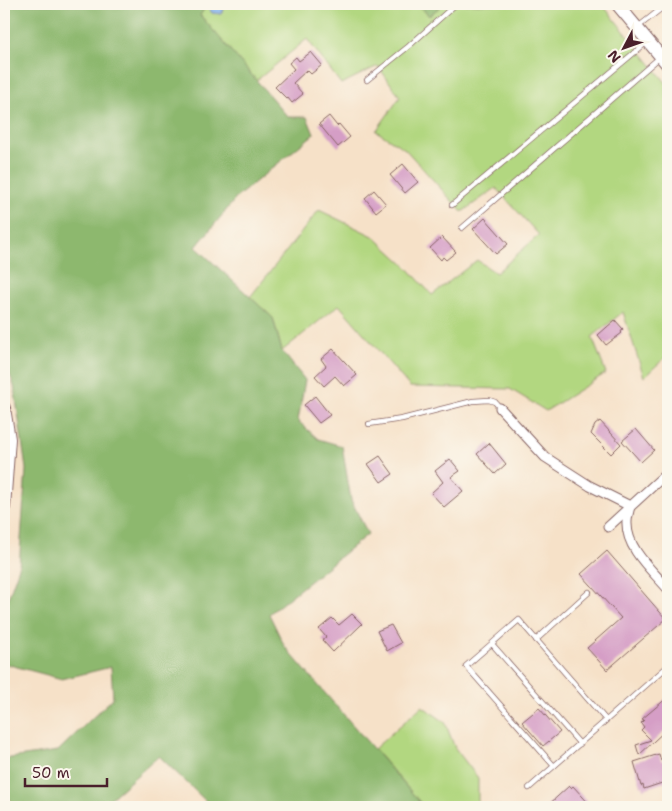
<svg xmlns="http://www.w3.org/2000/svg" width="672" height="811" font-family="'Shantell Sans',sans-serif">
	<style>
		.green { fill: #b2d780; stroke: #7e7b56 }
		.forest { fill: #8db86e; stroke: #6c6c4c }
		.water { fill: #80b2ec; stroke: #65688c }
		.building { fill: #d59ec6 }
		.lines { fill: none; stroke-linecap: round; stroke-linejoin: round }
		.lane-casing { stroke: #866362; stroke-width: 6 }
		.street-casing { stroke: #866362; stroke-width: 11 }
		.secondary-casing { stroke: #866362; stroke-width: 14 }
		.lane { stroke: #fff; stroke-width: 4.5 }
		.street { stroke: #fff; stroke-width: 9 }
		.secondary { stroke: #fff; stroke-width: 12 }
	</style>
	<rect width="100%" height="100%" fill="#fbf7ec"/>
	<filter id="ink" filterUnits="userSpaceOnUse"><feTurbulence type="fractalNoise" baseFrequency=".02" numOctaves="2"/><feDisplacementMap in="SourceGraphic" scale="10" xChannelSelector="R" yChannelSelector="G"/><feConvolveMatrix kernelMatrix="1 2 1 2 8 2 1 2 1" color-interpolation-filters="sRGB"/></filter>
	<filter id="wash" filterUnits="userSpaceOnUse"><feTurbulence type="fractalNoise" baseFrequency=".0096" numOctaves="4" result="noise"/><feDisplacementMap in="SourceGraphic" scale="20" xChannelSelector="R" yChannelSelector="G"/><feGaussianBlur stdDeviation="1.12" result="paint"/><feColorMatrix in="noise" values="0 0 0 0 0 0 0 0 0 0 0 0 0 0 0 0 0 1.4 0 .05"/><feComposite in="paint" operator="in"/></filter>
	<g filter="url(#wash)">
		<rect width="100%" height="100%" fill="#f6e1c8"/>
		<!-- green -->
		<g class="green">
			<path d="M227 4H418L429 16 443 4H602L668 85V355L644 377 623 312 592 337 606 373 546 411 510 389 410 387 339 305 282 351 273 318 250 297 319 210 373 236 406 266 432 295 477 260 496 273 539 235 496 188 462 212 405 149 376 131 400 97 378 66 341 84 307 39 256 81 200 15 207 5 212 13 221 14Z"/>
			<path d="M422 706 445 722 455 748 478 778V807H424L374 749Z"/>
		</g>
		<!-- forest -->
		<g class="forest">
			<path d="M4 4H208L200 15 288 117H307L314 134 237 197 196 247 273 318 282 351 305 380 298 421 318 439 342 446 351 500 368 534 269 614 285 647 424 807H212L159 756 101 807H16L5 793 4 759 58 751 113 698 111 667 62 679 6 664 4 610 19 567 26 469 14 386 4 359Z"/>
			<path d="M418 4H443L429 16Z"/>
		</g>
		<!-- water -->
		<path class="water" d="M208 4H227L221 14 212 13 207 5Z"/>
		<g id="blocks">
			<!-- building -->
			<g class="building">
				<path d="M311 52 322 65 311 74 307 70 293 83 303 94 292 103 288 98 287 99 275 87 294 69 289 63 296 57 299 61Z"/>
				<path d="M329 116 337 126 339 124 350 137 338 147 319 124Z"/>
				<path d="M403 164 418 182 405 193 390 175Z"/>
				<path d="M374 190 386 204 376 212 365 198Z"/>
				<path d="M485 218 508 244 496 254 473 229Z"/>
				<path d="M442 237 456 252 446 260 443 257 441 260 430 248Z"/>
				<path d="M615 320 623 329 621 332 622 333 606 345 598 335Z"/>
				<path d="M333 349 357 375 344 386 335 376 324 386 315 376 326 366 321 359Z"/>
				<path d="M315 396 330 415 319 423 304 405Z"/>
				<path d="M600 421 621 444 611 454 591 434 595 425Z"/>
				<path d="M636 429 654 450 641 462 622 441Z"/>
				<path d="M489 443 506 464 495 474 477 454Z"/>
				<path d="M380 456 393 474 381 482 368 464Z"/>
				<path d="M450 459 460 471 451 477 463 491 444 507 431 493 443 482 435 471Z"/>
				<path d="M607 551 666 619 607 670 587 648 621 618 581 574Z"/>
				<path d="M352 614 362 624 333 652 322 640 326 637 319 629 332 618 339 625Z"/>
				<path d="M391 625 401 643 387 651 377 631Z"/>
				<path d="M668 697V728L639 755 636 745 651 740 641 730 644 727 641 723 644 720 642 719Z"/>
				<path d="M539 708 560 732 543 746 522 722Z"/>
				<path d="M659 754 661 761 668 759V781L644 789 643 785 641 786 634 762Z"/>
				<path d="M569 786 571 788 573 786 592 807 581 806 579 807H546Z"/>
			</g>
		</g>
	</g>
	<g filter="url(#ink)">
		<use href="#blocks" fill-opacity="0" stroke="#866362" stroke-width="1"/>
		<g class="lines">
			<!-- lane casing -->
			<g class="lane-casing">
				<g id="lane">
					<path d="M638 27 667 4"/>
					<path d="M367 80 409 46 456 4"/>
					<path d="M452 205 647 42"/>
					<path d="M462 228 660 57"/>
					<path d="M369 424 402 419 473 401 489 400 495 402 500 408"/>
					<path d="M536 640 589 592"/>
					<path d="M492 644 580 744"/>
					<path d="M554 766 466 666 519 620 606 720"/>
					<path d="M529 788 668 666"/>
				</g>
			</g>
			<!-- street casing -->
			<g class="street-casing">
				<g id="street">
					<path d="M500 408 545 457 590 486 630 506C629 511 627 517 627 522 626 549 652 570 668 589"/>
					<path d="M608 527 668 472"/>
				</g>
			</g>
			<!-- secondary casing -->
			<g class="secondary-casing">
				<g id="secondary">
					<path d="M617 4 668 65"/>
					<path d="M4 408 9 439 4 507"/>
				</g>
			</g>
			<!-- lane -->
			<use href="#lane" class="lane"/>
			<!-- street -->
			<use href="#street" class="street"/>
			<!-- secondary -->
			<use href="#secondary" class="secondary"/>
		</g>
	</g>
	<!-- margin -->
	<rect width="672" height="811" fill="none" stroke="#fbf7ec" stroke-width="20"/>
	<!-- north arrow -->
	<g transform="translate(624 48) rotate(229)" stroke="#fbf7ec" stroke-width="4" paint-order="stroke">
	<path d="M0-4L9 19L0 12L-9 19Z" fill="#4a1f2b"/>
	<text y="-8" font-size="14" font-weight="bold" text-anchor="middle" fill="#4a1f2b">N</text>
	</g>
	<!-- scale -->
	<path d="M25 778v8h82v-8" fill="none" stroke="#4a1f2b" stroke-width="2.5"/>
	<text x="32" y="778" font-size="15" fill="#4a1f2b" stroke="#fbf7ec" stroke-width="4" paint-order="stroke">50 m</text>
</svg>
